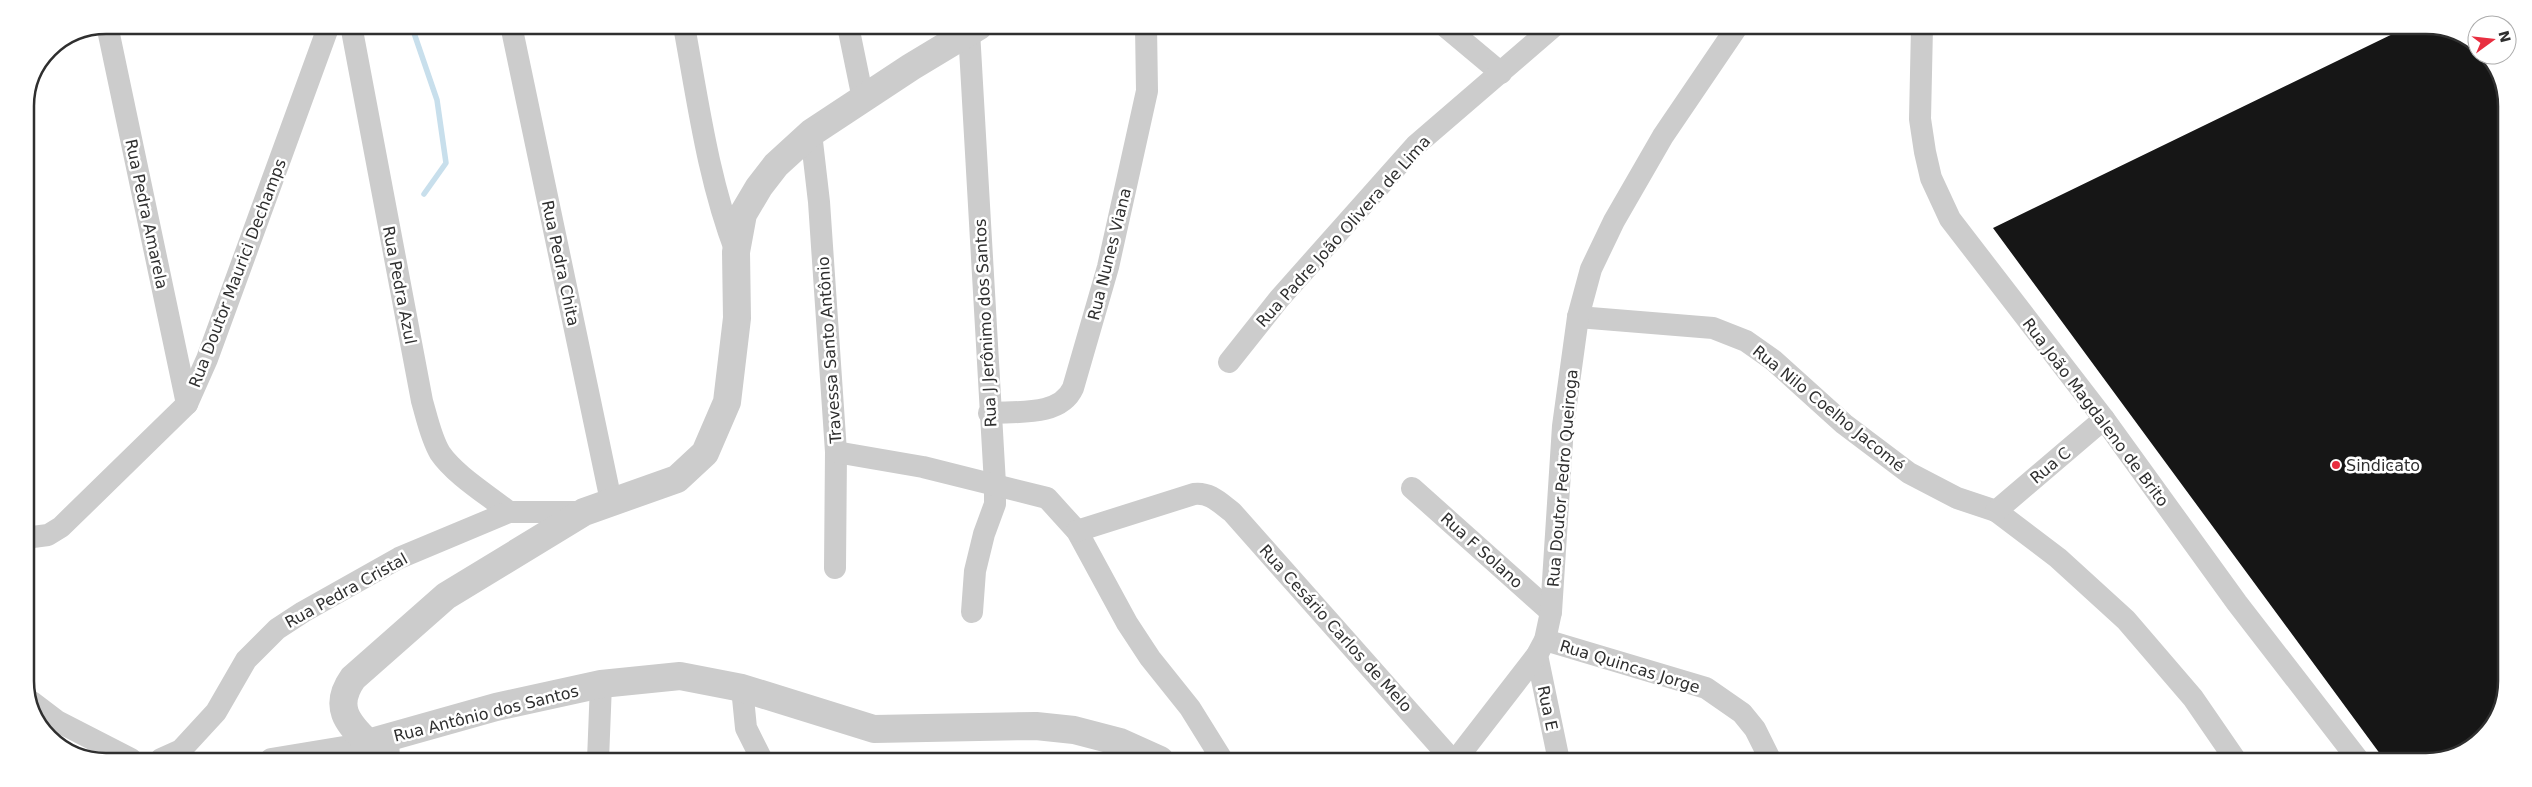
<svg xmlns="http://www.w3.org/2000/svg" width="2532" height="787" font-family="'DejaVu Sans',sans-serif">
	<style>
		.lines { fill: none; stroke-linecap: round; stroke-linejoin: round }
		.stream { stroke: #c8dfec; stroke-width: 5.5 }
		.building { fill: #161616 }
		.minor { stroke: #ccc; stroke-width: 22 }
		.tertiary { stroke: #ccc; stroke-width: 28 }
		.poi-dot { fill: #e82e40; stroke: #fff; stroke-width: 2 }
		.labels { text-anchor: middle; stroke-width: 5; stroke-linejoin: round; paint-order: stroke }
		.street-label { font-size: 16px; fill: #2f2f2f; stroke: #fff }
		.poi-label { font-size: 16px; fill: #2f2f2f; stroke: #fff; text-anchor: start }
		.rim { fill: none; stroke: #2f2f2f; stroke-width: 2.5 }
	</style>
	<rect width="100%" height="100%" fill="#fff"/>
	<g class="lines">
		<!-- stream -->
		<path class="stream" d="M413 25 414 33 437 100 446 163 424 194"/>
	</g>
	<!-- building -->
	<path class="building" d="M2405 28H2447L2477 46V55H2488L2507 100 2504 702 2475 745 2427 762H2386L1993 228Z"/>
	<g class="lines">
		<!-- minor -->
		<g class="minor">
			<path d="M107 25 187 404"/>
			<path d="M351 25 422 401C427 418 431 438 440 453 455 475 488 495 509 512"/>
			<path d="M511 25 611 501"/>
			<path d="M684 26C698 102 708 179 736 252"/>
			<path d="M848 26 863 99"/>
			<path d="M1446 27 1501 73"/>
			<path d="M1922 27 1920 119 1925 152 1931 178 1950 219 2104 419 2237 603 2360 762"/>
			<path d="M969 31 995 484V504L984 534 975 571 972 612"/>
			<path d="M811 133 819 202 836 452 835 568"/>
			<path d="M1578 317 1713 328 1746 341 1773 360 1844 424 1909 473 1957 498 1996 511 2058 558 2126 620 2193 698 2237 762"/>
			<path d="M1229 362 1279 299 1416 145 1553 27"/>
			<path d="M989 413C1016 411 1060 417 1073 388L1108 267 1147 91 1146 26"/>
			<path d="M836 452 923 467 1047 498 1077 531 1127 623 1150 658 1190 708 1223 761"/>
			<path d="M1412 488 1551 612"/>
			<path d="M1996 511 2104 419"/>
			<path d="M1077 531 1194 494C1210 492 1220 503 1232 512L1453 761"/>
			<path d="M25 538 48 535 61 527 187 404 207 359 329 25"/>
			<path d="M1545 640 1706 688 1742 713 1755 729 1771 761"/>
			<path d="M1537 655 1559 761"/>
			<path d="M742 688 746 728 762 760"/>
			<path d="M32 702 57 721 131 759"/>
			<path d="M388 738 389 760"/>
			<path d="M161 759 181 750 216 712 246 660 277 629 303 612 399 558 509 512H584"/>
			<path d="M271 759 368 743"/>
			<path d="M598 760 601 684"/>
			<path d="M1455 761 1537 655 1545 640 1551 612 1563 426 1578 317 1591 269 1614 221 1663 136 1737 27"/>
		</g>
		<!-- tertiary -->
		<path class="tertiary" d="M979 26 911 67 811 133 776 165 759 187 743 214 736 252 737 318 727 402 705 453 677 479 584 512 446 596 353 678C333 706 347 723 368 743L496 707 601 684 680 676 742 688 874 729 1036 726 1074 730 1120 742 1160 760"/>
	</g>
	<!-- markers -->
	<circle class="poi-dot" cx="2336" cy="465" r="5"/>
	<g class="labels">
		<!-- street labels -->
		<g class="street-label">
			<text transform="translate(147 214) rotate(78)" y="6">Rua Pedra Amarela</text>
			<text transform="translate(1343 231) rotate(-48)" y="6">Rua Padre João Olivera de Lima</text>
			<text transform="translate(1109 254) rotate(-76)" y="6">Rua Nunes Viana</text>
			<text transform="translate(561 263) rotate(78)" y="6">Rua Pedra Chita</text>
			<text transform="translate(237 273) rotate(-69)" y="6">Rua Doutor Maurici Dechamps</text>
			<text transform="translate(400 285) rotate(79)" y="6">Rua Pedra Azul</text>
			<text transform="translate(985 323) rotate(-93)" y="6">Rua J Jerônimo dos Santos</text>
			<text transform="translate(829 350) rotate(-94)" y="6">Travessa Santo Antônio</text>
			<text transform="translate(1829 408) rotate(39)" y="6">Rua Nilo Coelho Jacomé</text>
			<text transform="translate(2096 412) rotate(53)" y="6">Rua João Magdaleno de Brito</text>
			<text transform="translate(2050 465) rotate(-40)" y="6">Rua C</text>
			<text transform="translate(1562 478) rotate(-85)" y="6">Rua Doutor Pedro Queiroga</text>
			<text transform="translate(1482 550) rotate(42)" y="6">Rua F Solano</text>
			<text transform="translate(346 590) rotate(-29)" y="6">Rua Pedra Cristal</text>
			<text transform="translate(1336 628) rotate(48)" y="6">Rua Cesário Carlos de Melo</text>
			<text transform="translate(1630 666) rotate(17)" y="6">Rua Quincas Jorge</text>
			<text transform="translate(1548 708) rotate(78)" y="6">Rua E</text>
			<text transform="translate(486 713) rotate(-14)" y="6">Rua Antônio dos Santos</text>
		</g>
		<!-- poi labels -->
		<g class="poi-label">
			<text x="2346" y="471">Sindicato</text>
		</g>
	</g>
	<!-- crop -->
	<path d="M0 0H2532V787H0ZM106 34H2426A72 72 0 0 1 2498 106V681A72 72 0 0 1 2426 753H106A72 72 0 0 1 34 681V106A72 72 0 0 1 106 34Z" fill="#fff" fill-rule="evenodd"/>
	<path class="rim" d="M106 34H2426A72 72 0 0 1 2498 106V681A72 72 0 0 1 2426 753H106A72 72 0 0 1 34 681V106A72 72 0 0 1 106 34Z"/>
	<!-- north arrow -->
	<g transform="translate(2492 40) rotate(75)"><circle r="24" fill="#ffffff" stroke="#acacac"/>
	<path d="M0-4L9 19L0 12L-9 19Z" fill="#e82e40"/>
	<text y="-8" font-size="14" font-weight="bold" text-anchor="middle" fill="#2f2f2f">N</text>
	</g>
</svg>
